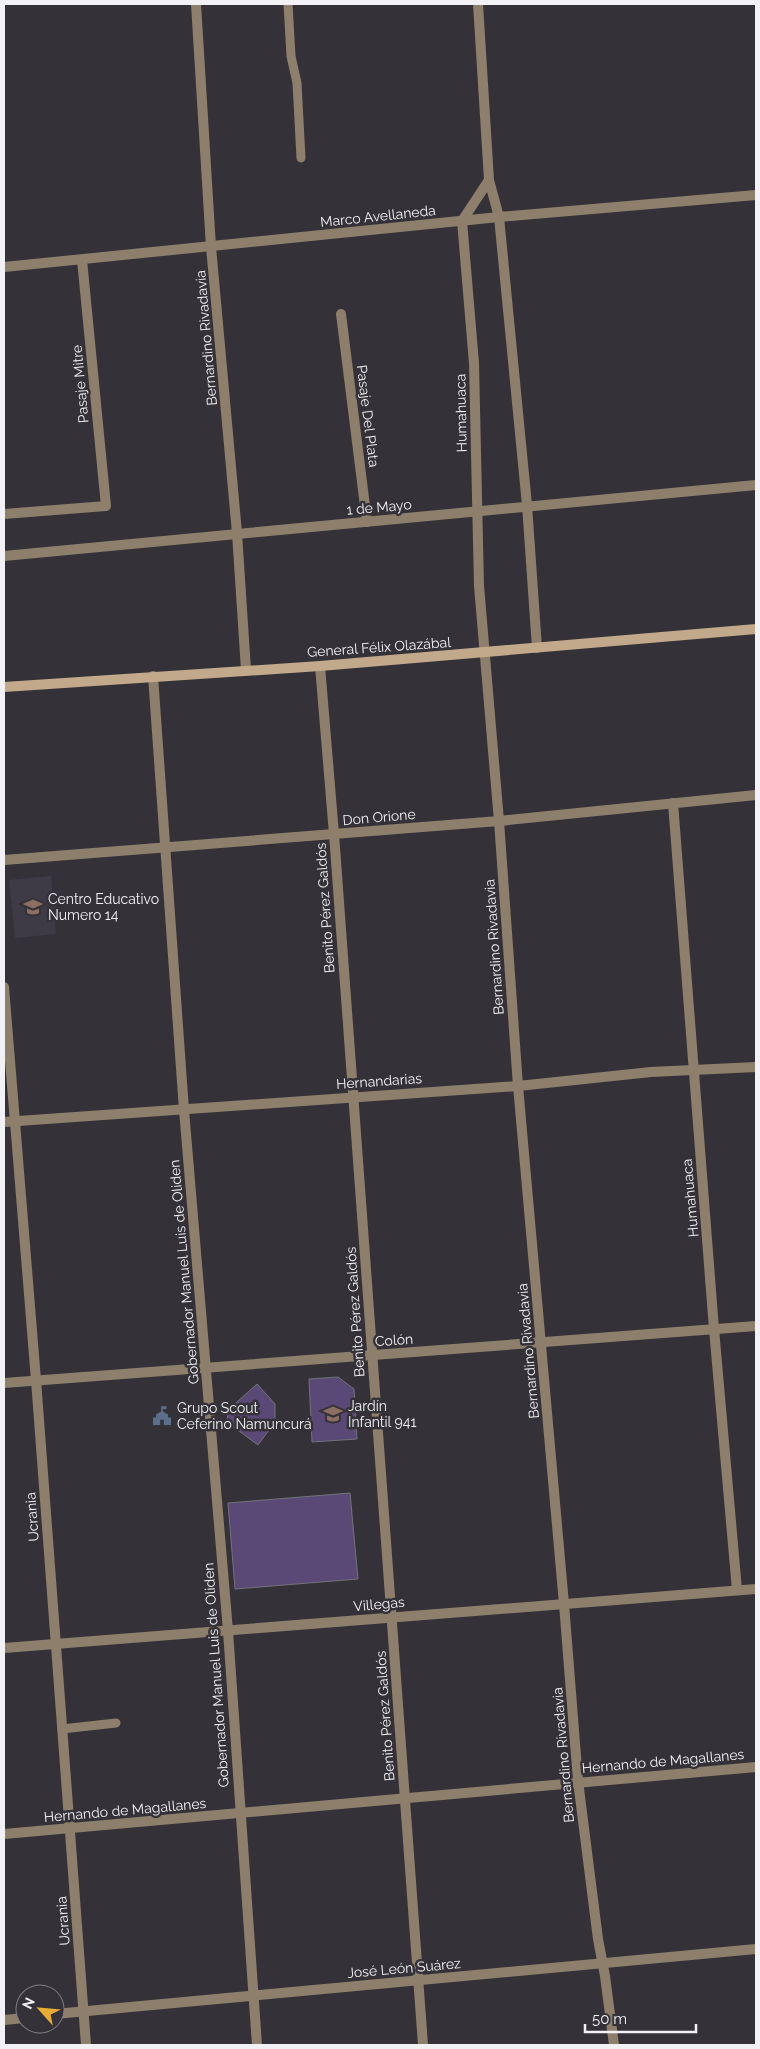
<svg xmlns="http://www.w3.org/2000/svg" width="760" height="2049" font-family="Raleway,sans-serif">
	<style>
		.built { fill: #3e3a46 }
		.building { fill: #5a4976; stroke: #747279 }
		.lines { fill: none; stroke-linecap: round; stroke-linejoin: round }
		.lane { stroke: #8e7f6c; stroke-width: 9 }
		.street { stroke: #8e7f6c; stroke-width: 10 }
		.secondary { stroke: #c2a98b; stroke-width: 10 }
		.labels { text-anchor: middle; stroke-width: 5; stroke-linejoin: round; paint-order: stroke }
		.street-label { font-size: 14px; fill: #f2f1f5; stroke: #343238 }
		.poi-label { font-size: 14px; fill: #f2f1f5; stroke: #343238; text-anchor: start }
	</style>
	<rect width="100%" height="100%" fill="#343238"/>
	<!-- built -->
	<path class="built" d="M51 876 56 934 15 938 9 880Z"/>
	<!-- building -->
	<g class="building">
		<path d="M338 1377 354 1389 357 1439 312 1442 309 1379Z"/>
		<path d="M257 1384 275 1404V1422L258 1445 228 1423 227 1411Z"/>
		<path d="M350 1493 358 1579 235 1589 228 1503Z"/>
	</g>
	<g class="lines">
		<!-- lane -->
		<g class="lane">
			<path d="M288 4 291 56 297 83 301 158"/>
			<path d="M62 1729 116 1723"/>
		</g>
		<!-- street -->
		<g class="street">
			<path d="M196 4 211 247 237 533 246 670"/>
			<path d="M478 4 489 180 499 217 527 505 537 648"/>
			<path d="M489 180 462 221 474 363 479 586 499 821 518 1086 564 1604 578 1781 598 1939 605 1976 614 2045"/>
			<path d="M4 267 499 217 756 195"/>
			<path d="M341 314 367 522"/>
			<path d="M4 514 106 506 82 260"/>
			<path d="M4 556 756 485"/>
			<path d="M320 666 334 834 423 2045"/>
			<path d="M153 676 184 1110 228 1631 257 2045"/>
			<path d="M673 803 714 1329 737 1590"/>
			<path d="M4 860 499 821 756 795"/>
			<path d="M4 987 36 1380 86 2045"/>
			<path d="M4 1122 518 1086 651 1072 756 1067"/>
			<path d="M4 1383 756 1326"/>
			<path d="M4 1648 756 1589"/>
			<path d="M4 1834C255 1813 505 1788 756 1767"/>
			<path d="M55 2014 756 1949"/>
			<path d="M4 2020 25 2018"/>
		</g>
		<!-- secondary -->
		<path class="secondary" d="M4 687 320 666 756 629"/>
	</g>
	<!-- icons -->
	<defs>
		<g id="school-bare" transform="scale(1.5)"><path d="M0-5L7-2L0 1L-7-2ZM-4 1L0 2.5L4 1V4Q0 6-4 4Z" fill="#8d6e63" stroke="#343238" stroke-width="2.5" paint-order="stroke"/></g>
		<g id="civic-bare" transform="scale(1.5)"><path d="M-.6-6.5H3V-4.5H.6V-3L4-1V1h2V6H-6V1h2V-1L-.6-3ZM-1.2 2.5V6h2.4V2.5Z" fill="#5c6f8a" stroke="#343238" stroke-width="2.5" paint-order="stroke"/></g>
	</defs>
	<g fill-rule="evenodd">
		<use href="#school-bare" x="33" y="907"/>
		<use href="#school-bare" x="333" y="1414"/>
		<use href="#civic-bare" x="162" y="1416"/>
	</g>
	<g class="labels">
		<!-- street labels -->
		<g class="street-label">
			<text transform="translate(378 216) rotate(-6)" y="5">Marco Avellaneda</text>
			<text transform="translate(206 338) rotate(-95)" y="5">Bernardino Rivadavia</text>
			<text transform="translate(80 384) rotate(-95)" y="5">Pasaje Mitre</text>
			<text transform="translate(461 413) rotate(-91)" y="5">Humahuaca</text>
			<text transform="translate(368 416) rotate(83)" y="5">Pasaje Del Plata</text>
			<text transform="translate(379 507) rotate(-5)" y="5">1 de Mayo</text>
			<text transform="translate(379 647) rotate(-4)" y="5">General Félix Olazábal</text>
			<text transform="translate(379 817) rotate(-5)" y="5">Don Orione</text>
			<text transform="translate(325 908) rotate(-94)" y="5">Benito Pérez Galdós</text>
			<text transform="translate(494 947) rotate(-94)" y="5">Bernardino Rivadavia</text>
			<text transform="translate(379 1081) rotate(-4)" y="5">Hernandarias</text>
			<text transform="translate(690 1198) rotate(-95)" y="5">Humahuaca</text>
			<text transform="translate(184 1272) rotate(-95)" y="5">Gobernador Manuel Luis de Oliden</text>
			<text transform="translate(355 1312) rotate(-94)" y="5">Benito Pérez Galdós</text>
			<text transform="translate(394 1340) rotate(-4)" y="5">Colón</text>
			<text transform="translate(528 1351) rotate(-95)" y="5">Bernardino Rivadavia</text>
			<text transform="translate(32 1517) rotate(-94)" y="5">Ucrania</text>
			<text transform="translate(379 1604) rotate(-5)" y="5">Villegas</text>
			<text transform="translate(216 1675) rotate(-94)" y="5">Gobernador Manuel Luis de Oliden</text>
			<text transform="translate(385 1716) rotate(-94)" y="5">Benito Pérez Galdós</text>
			<text transform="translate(563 1755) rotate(-95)" y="5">Bernardino Rivadavia</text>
			<text transform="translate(663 1761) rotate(-5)" y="5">Hernando de Magallanes</text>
			<text transform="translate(125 1810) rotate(-5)" y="5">Hernando de Magallanes</text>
			<text transform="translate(63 1921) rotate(-94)" y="5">Ucrania</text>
			<text transform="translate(404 1968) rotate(-5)" y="5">José León Suárez</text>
		</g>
		<!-- poi labels -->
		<g class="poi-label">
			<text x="48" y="904">Centro Educativo<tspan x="48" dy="16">Numero 14</tspan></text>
			<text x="348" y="1411">Jardín<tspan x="348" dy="16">Infantil 941</tspan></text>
			<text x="177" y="1413">Grupo Scout<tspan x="177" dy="16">Ceferino Namuncurá</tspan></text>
		</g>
	</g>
	<!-- border -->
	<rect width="760" height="2049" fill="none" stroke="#f2f1f5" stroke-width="10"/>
	<!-- north arrow -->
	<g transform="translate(40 2009) rotate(297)"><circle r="24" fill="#343238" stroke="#807e84"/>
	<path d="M0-4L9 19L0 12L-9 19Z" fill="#e7ac36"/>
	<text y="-8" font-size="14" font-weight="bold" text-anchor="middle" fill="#f2f1f5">N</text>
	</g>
	<!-- scale -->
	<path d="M585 2024v8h111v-8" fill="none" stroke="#f2f1f5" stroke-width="2.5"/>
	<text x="592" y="2024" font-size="15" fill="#f2f1f5" stroke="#343238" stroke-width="4" paint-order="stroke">50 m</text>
</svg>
